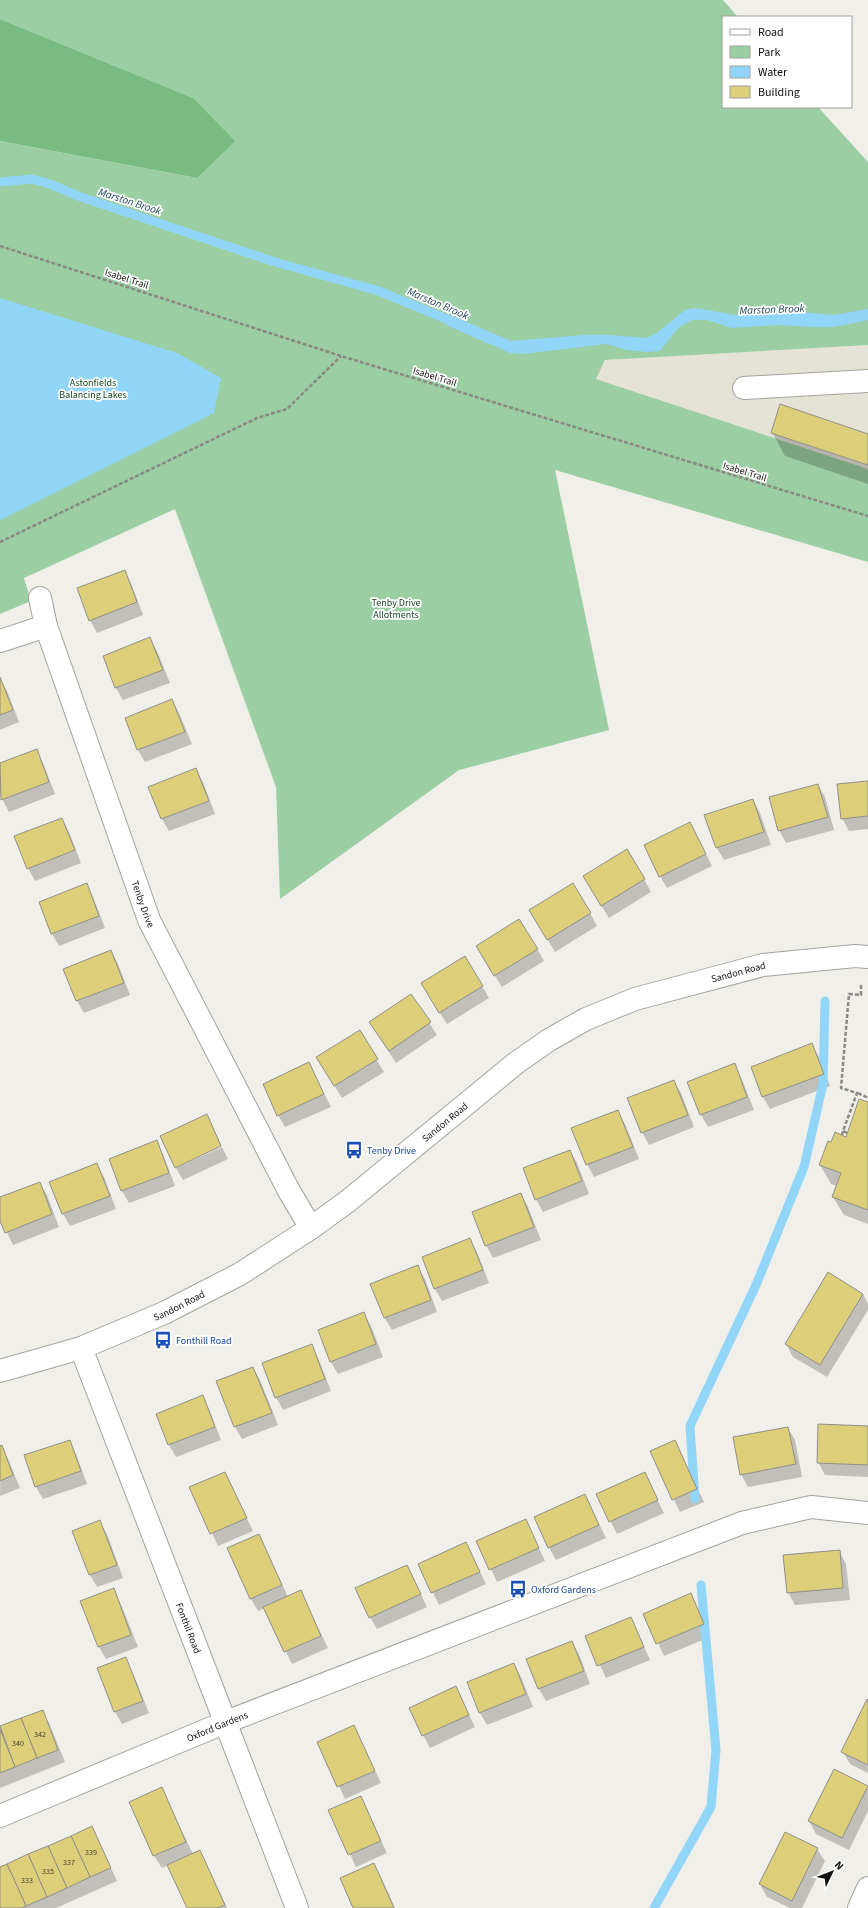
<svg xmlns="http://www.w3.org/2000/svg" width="868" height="1908" font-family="'Source Sans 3',sans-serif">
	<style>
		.built { fill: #e5e3d6 }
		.green { fill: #9bcea2 }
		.forest { fill: #79bc83 }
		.water { fill: #91d5f9 }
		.shadow { fill: #0003 }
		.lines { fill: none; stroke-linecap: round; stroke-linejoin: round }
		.stream { stroke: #91d5f9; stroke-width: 9 }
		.building { fill: #ddcf7a; stroke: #908f8a }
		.minor-casing { stroke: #a4a39d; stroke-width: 24 }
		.major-casing { stroke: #a4a39d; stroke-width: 24 }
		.path { stroke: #8a8985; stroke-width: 2.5; stroke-dasharray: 4 2; stroke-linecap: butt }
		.minor { stroke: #fff; stroke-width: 22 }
		.major { stroke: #fff; stroke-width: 22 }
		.labels { text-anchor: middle; stroke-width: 3.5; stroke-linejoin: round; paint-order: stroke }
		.number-label { font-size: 8px; fill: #423f28 }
		.street-label { font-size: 10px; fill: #0f0f0d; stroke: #fff }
		.park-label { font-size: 10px; fill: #154621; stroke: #fff }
		.transit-label { font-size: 10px; fill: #164399; stroke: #fff; text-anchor: start }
		.water-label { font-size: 11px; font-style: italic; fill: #153c4f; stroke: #fff }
	</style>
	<rect width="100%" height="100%" fill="#f0efe9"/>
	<!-- built -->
	<path class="built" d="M868 345V469L596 379 605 360Z"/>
	<!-- green -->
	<path class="green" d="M0 0H723L738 17H723V107H818L868 162V345L605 360 596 379 868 469V562L555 470 609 730 459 770 280 899 276 787 175 509 24 578 31 601 0 614V141L197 178 193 98 0 19Z"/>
	<!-- forest -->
	<path class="forest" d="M0 19 193 98 235 141 197 178 0 141Z"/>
	<!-- water -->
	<g class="water">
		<path d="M0 298 177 353 221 378 214 413 0 520Z"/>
		<path d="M695 308 736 315 780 310 834 315 868 309V320L834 327H809L779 325 732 328 707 320H692L678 328 660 351 647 352 627 350 606 344 523 354 510 353 446 325 455 317 511 341 584 335H610L647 338 658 332 685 310Z"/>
	</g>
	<!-- shadow -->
	<g class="shadow">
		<path d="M772 432 868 435V484L785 456Z"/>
		<path d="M124 571 131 583 143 615 97 633 90 620Z"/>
		<path d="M150 639 157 651 170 683 123 700 116 688 104 656Z"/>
		<path d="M0 679 7 691 19 722 0 730Z"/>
		<path d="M172 700 179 713 192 744 145 762 138 750 126 718Z"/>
		<path d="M36 750 43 763 55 794 9 812 0 795V764Z"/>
		<path d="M196 770 203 782 215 814 169 831 162 819 149 788Z"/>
		<path d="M868 782V829L849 831 842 818Z"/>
		<path d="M818 785 825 797 834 830 786 843 779 830Z"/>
		<path d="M753 800 760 813 771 845 724 860 717 848 706 816Z"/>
		<path d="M62 819 69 832 81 863 35 881 28 868Z"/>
		<path d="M697 836 712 866 667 888 660 876Z"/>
		<path d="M644 879 651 892 609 918 591 889Z"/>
		<path d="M86 884 93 897 105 928 59 946 52 934 40 902Z"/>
		<path d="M590 913 597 926 555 952 537 923Z"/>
		<path d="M537 949 544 961 502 987 484 959Z"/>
		<path d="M111 951 118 964 130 995 84 1013 77 1001Z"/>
		<path d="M482 986 489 998 447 1024 429 996Z"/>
		<path d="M411 995 437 1035 396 1063 370 1023Z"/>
		<path d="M359 1031 384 1072 342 1098 325 1070Z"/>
		<path d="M811 1044 819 1057 830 1086 770 1109 763 1097 752 1067Z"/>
		<path d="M309 1064 331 1107 285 1127 278 1115Z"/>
		<path d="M734 1065 741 1077 754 1110 708 1127 701 1115 689 1082Z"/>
		<path d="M674 1081 681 1093 694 1127 649 1145 642 1132Z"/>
		<path d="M868 1103V1224L844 1215 833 1197 837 1186 831 1184 820 1165 832 1143 846 1138Z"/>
		<path d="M618 1112 625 1124 639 1159 594 1177 587 1164Z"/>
		<path d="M206 1116 221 1145 175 1166Z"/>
		<path d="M156 1141 163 1154 175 1186 129 1203 122 1191 110 1159Z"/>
		<path d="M222 1147 228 1159 183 1180 176 1168Z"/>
		<path d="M570 1151 577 1163 589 1194 543 1212 536 1199Z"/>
		<path d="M96 1165 104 1177 116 1209 70 1226 63 1214 50 1182Z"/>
		<path d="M39 1183 47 1195 59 1227 13 1245 0 1218V1198Z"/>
		<path d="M521 1194 528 1207 541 1240 493 1258 486 1245Z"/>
		<path d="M470 1239 477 1252 489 1283 442 1301 435 1289Z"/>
		<path d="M417 1267 425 1279 437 1312 392 1330 384 1317Z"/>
		<path d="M863 1294 868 1304V1310L827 1377 793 1357 786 1344Z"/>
		<path d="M364 1314 371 1326 383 1357 338 1374 331 1362 319 1331Z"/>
		<path d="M311 1345 318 1358 331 1391 283 1410 276 1397Z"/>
		<path d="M253 1368 260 1380 278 1425 242 1439 235 1427 217 1382Z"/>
		<path d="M202 1397 209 1409 221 1440 176 1457 169 1445 157 1414Z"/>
		<path d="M868 1427V1477L825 1475 818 1462Z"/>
		<path d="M788 1428 795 1440 802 1477 748 1487 741 1474Z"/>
		<path d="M69 1441 76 1454 87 1484 43 1499 36 1487Z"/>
		<path d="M675 1441 704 1502 680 1512 651 1452Z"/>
		<path d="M1 1446 8 1459 20 1488 0 1496Z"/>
		<path d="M225 1473 253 1531 218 1546 191 1488Z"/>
		<path d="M644 1473 664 1513 617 1534 597 1494Z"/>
		<path d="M585 1495 606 1538 556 1560 549 1547Z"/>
		<path d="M525 1520 545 1561 497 1582 478 1541Z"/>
		<path d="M99 1522 107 1534 123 1578 97 1587 90 1575 73 1532Z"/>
		<path d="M259 1535 288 1597 300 1591 328 1648 292 1664 265 1608 258 1611 251 1599Z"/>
		<path d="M466 1543 486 1584 439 1605 419 1564Z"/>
		<path d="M839 1551 846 1564 850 1600 795 1605 788 1592Z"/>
		<path d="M407 1566 427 1607 377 1629 370 1617Z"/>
		<path d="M113 1590 120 1602 138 1647 106 1659 99 1647Z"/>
		<path d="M691 1595 710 1637 664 1656 645 1614Z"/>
		<path d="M631 1618 650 1660 606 1678 586 1636Z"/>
		<path d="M571 1642 579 1654 590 1684 546 1701 539 1689Z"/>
		<path d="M125 1658 132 1671 149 1713 122 1724 115 1712Z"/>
		<path d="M514 1664 521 1677 533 1707 487 1725 480 1713 468 1682Z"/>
		<path d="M456 1688 475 1727 430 1748 423 1735Z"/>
		<path d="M868 1701V1773L850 1764 843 1752Z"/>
		<path d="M42 1711 49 1723 65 1762 0 1788V1728Z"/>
		<path d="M354 1727 381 1783 345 1799 319 1742Z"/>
		<path d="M834 1771 868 1789V1811L849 1850 816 1834 809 1821Z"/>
		<path d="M161 1788 193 1854 200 1851 227 1908H188L168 1865 162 1868 154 1856 130 1802Z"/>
		<path d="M360 1797 387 1853 356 1867 330 1811Z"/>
		<path d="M92 1828 117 1881 56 1908H0V1868Z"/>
		<path d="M817 1849 825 1861 802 1908H790L767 1897 760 1884Z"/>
		<path d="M373 1864 381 1877 395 1908H355Z"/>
	</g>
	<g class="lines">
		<!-- stream -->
		<g class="stream">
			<path d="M0 182 32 179 50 184 78 196 275 262 379 291 461 325"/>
			<path d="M695 1499 690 1426 756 1285 804 1167 823 1084 825 1001"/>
			<path d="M654 1908 711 1807 716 1750 701 1585"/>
		</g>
	</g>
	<!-- building -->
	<g class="building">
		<path d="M780 404 868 434V465L771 433Z"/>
		<path d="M125 570 137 602 89 621 77 588Z"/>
		<path d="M150 637 163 670 115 688 103 656Z"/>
		<path d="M0 677 13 710 0 715Z"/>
		<path d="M172 699 185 732 137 750 125 718Z"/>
		<path d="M37 749 49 782 1 800 0 763Z"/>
		<path d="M196 768 209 801 161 819 148 787Z"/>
		<path d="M868 781V816L841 819 837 784Z"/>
		<path d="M818 784 828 817 778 831 769 797Z"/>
		<path d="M753 799 764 832 716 848 704 815Z"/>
		<path d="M62 818 75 850 27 869 14 836Z"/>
		<path d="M690 822 706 854 659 877 644 845Z"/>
		<path d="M627 849 645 879 601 906 583 876Z"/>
		<path d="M87 883 99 916 51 934 39 902Z"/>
		<path d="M573 883 591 913 547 940 529 910Z"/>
		<path d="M519 919 538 949 494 976 476 946Z"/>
		<path d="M111 950 124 983 76 1001 63 969Z"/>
		<path d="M465 956 483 986 439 1013 421 983Z"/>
		<path d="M411 994 431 1022 389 1051 369 1022Z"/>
		<path d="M360 1030 378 1059 334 1086 316 1057Z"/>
		<path d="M812 1043 824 1074 762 1097 751 1067Z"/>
		<path d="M309 1062 324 1094 277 1116 263 1084Z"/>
		<path d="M735 1063 747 1097 700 1115 687 1082Z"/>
		<path d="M674 1080 688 1115 641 1133 627 1098Z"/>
		<path d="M859 1099 868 1102V1210L832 1197 841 1173 819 1165 828 1141 831 1142 835 1132 846 1137Z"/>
		<path d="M618 1110 633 1147 586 1165 571 1128Z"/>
		<path d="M207 1114 221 1146 175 1168 160 1136Z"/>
		<path d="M157 1140 169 1173 121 1191 109 1159Z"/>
		<path d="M570 1150 582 1181 535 1200 523 1168Z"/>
		<path d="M97 1163 110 1196 62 1214 49 1182Z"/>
		<path d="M40 1182 52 1214 5 1233 0 1221V1197Z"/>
		<path d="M521 1193 534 1227 485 1246 472 1212Z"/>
		<path d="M470 1238 483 1270 434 1289 422 1257Z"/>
		<path d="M418 1265 431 1300 384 1318 370 1284Z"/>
		<path d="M828 1272 863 1294 820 1365 785 1344Z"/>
		<path d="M364 1312 376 1344 330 1362 318 1330Z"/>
		<path d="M312 1344 325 1379 275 1398 262 1363Z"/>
		<path d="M253 1367 272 1413 234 1427 216 1381Z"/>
		<path d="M203 1395 215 1427 168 1445 156 1414Z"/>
		<path d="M818 1424 868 1426V1465L817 1463Z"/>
		<path d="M788 1427 796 1464 740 1475 733 1437Z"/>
		<path d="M70 1440 81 1471 35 1487 24 1455Z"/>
		<path d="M675 1440 697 1489 672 1500 650 1451Z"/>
		<path d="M2 1445 13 1475 0 1481V1446Z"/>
		<path d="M225 1472 247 1518 210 1534 189 1487Z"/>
		<path d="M645 1472 658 1500 609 1522 596 1494Z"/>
		<path d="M585 1494 599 1525 548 1548 534 1517Z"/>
		<path d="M526 1519 539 1548 489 1570 476 1541Z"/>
		<path d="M100 1520 117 1565 89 1575 72 1531Z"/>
		<path d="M259 1534 282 1585 250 1599 227 1548Z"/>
		<path d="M466 1542 480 1572 431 1593 418 1564Z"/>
		<path d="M840 1550 843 1588 787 1593 783 1555Z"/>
		<path d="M407 1565 421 1594 369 1618 355 1588Z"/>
		<path d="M114 1588 131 1635 98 1647 80 1601Z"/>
		<path d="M301 1590 321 1636 284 1652 263 1607Z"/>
		<path d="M691 1593 704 1624 656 1644 643 1614Z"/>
		<path d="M631 1617 644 1647 597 1666 585 1636Z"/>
		<path d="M572 1641 584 1671 538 1689 526 1659Z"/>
		<path d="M126 1657 143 1701 114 1712 97 1668Z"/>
		<path d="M514 1663 526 1694 479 1713 467 1682Z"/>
		<path d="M456 1686 469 1715 422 1736 409 1708Z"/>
		<path d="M867 1699 868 1700V1765L841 1752Z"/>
		<path d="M43 1710 58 1750 37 1758 21 1718Z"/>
		<path d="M21 1718 37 1758 15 1767 0 1726Z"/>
		<path d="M354 1725 375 1771 337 1787 317 1742Z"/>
		<path d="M0 1729 15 1767 0 1773Z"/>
		<path d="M834 1769 868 1786 842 1838 808 1821Z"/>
		<path d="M162 1787 186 1842 153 1856 129 1802Z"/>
		<path d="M361 1796 381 1841 348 1855 328 1810Z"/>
		<path d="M92 1826 111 1868 90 1877 71 1836Z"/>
		<path d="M785 1832 818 1848 792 1901 759 1884Z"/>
		<path d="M71 1836 90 1877 67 1888 48 1846Z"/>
		<path d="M48 1846 67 1888 47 1897 28 1854Z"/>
		<path d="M200 1850 225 1905 217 1908H187L167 1865Z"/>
		<path d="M28 1854 47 1897 26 1906 7 1864Z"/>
		<path d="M374 1863 394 1908H353L340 1878Z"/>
		<path d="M7 1864 26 1906 22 1908H0V1867Z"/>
	</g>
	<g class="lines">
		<!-- minor casing -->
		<g class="minor-casing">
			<g id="minor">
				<path d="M744 388 868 381"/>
				<path id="s1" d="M40 598 46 626 149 920 289 1191 311 1228"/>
				<path d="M0 641 46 626"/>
				<path id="s2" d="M81 1348 297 1908"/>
				<path id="s3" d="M0 1816 226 1722 742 1523 811 1507 868 1513"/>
				<path d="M859 1908 868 1888"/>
			</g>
		</g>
		<!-- major casing -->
		<g class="major-casing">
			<g id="major">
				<path id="s4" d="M0 1371 81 1348 164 1313 240 1274 311 1228 348 1201 516 1063 549 1040 586 1019 635 999 763 965 855 956 868 957"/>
			</g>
		</g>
		<!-- path -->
		<g class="path">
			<path d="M0 246 341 356 868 516"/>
			<path d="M0 542 257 418 287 409 341 356"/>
			<path d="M858 1093 868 1098"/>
			<path d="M847 1133 843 1131 857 1093 841 1088 849 994 861 995V983"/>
			<path d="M842 1135 843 1131"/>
		</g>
		<!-- minor -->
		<use href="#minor" class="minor"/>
		<!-- major -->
		<use href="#major" class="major"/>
	</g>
	<!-- icons -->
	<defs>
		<g id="bus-bare" transform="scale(1.38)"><path d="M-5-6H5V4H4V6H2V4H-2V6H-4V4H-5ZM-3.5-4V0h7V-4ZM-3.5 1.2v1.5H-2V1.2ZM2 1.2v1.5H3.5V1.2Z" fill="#1a4fb4" stroke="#fff" stroke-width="2.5" paint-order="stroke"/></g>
	</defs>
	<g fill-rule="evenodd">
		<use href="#bus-bare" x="354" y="1150"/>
		<use href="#bus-bare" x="163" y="1340"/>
		<use href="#bus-bare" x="518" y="1589"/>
	</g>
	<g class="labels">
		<!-- number labels -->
		<g class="number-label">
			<text x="40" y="1737">342</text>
			<text x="18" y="1746">340</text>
			<text x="91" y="1855">339</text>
			<text x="69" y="1865">337</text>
			<text x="48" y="1874">335</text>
			<text x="27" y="1883">333</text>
		</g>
		<!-- street labels -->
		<g class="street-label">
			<text transform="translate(127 278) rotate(18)" y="4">Isabel Trail</text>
			<text transform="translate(435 376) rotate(17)" y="4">Isabel Trail</text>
			<text transform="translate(745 471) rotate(17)" y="4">Isabel Trail</text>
			<text dy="4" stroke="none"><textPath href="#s1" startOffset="323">Tenby Drive</textPath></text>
			<text dy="4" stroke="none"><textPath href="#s4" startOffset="850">Sandon Road</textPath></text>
			<text dy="4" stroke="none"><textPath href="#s4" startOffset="515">Sandon Road</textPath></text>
			<text dy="4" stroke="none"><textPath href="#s4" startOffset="191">Sandon Road</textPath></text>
			<text dy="4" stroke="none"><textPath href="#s2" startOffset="300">Fonthil Road</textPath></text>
			<text dy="4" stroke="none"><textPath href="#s3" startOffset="235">Oxford Gardens</textPath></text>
		</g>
		<!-- park labels -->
		<g class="park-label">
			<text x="93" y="386">Astonfields<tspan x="93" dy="12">Balancing Lakes</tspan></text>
			<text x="396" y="606">Tenby Drive<tspan x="396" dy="12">Allotments</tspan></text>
		</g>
		<!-- transit labels -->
		<g class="transit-label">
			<text x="367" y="1154">Tenby Drive</text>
			<text x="176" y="1344">Fonthill Road</text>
			<text x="531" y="1593">Oxford Gardens</text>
		</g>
		<!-- water labels -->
		<g class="water-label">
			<text transform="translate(130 201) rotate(18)" y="4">Marston Brook</text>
			<text transform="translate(438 303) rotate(23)" y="4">Marston Brook</text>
			<text transform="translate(772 309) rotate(-2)" y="4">Marston Brook</text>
		</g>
	</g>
	<!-- legend -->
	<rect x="722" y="16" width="130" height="92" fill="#ffffff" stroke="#9f9f9e"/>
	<rect x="730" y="29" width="20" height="6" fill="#ffffff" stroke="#9f9f9e"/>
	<text x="758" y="36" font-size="12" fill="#0f0f0d">Road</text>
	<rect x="730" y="46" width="20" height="12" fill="#9bcea2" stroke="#9f9f9e"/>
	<text x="758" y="56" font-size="12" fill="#0f0f0d">Park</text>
	<rect x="730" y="66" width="20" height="12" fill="#91d5f9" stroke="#9f9f9e"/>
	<text x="758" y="76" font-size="12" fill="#0f0f0d">Water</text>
	<rect x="730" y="86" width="20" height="12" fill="#ddcf7a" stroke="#9f9f9e"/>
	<text x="758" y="96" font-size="12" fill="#0f0f0d">Building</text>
	<!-- north arrow -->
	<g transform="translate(832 1872) rotate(47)" stroke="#ffffff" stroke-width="3" paint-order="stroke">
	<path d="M0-3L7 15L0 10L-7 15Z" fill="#0f0f0d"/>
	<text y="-6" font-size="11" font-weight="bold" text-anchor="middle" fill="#0f0f0d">N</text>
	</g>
</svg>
